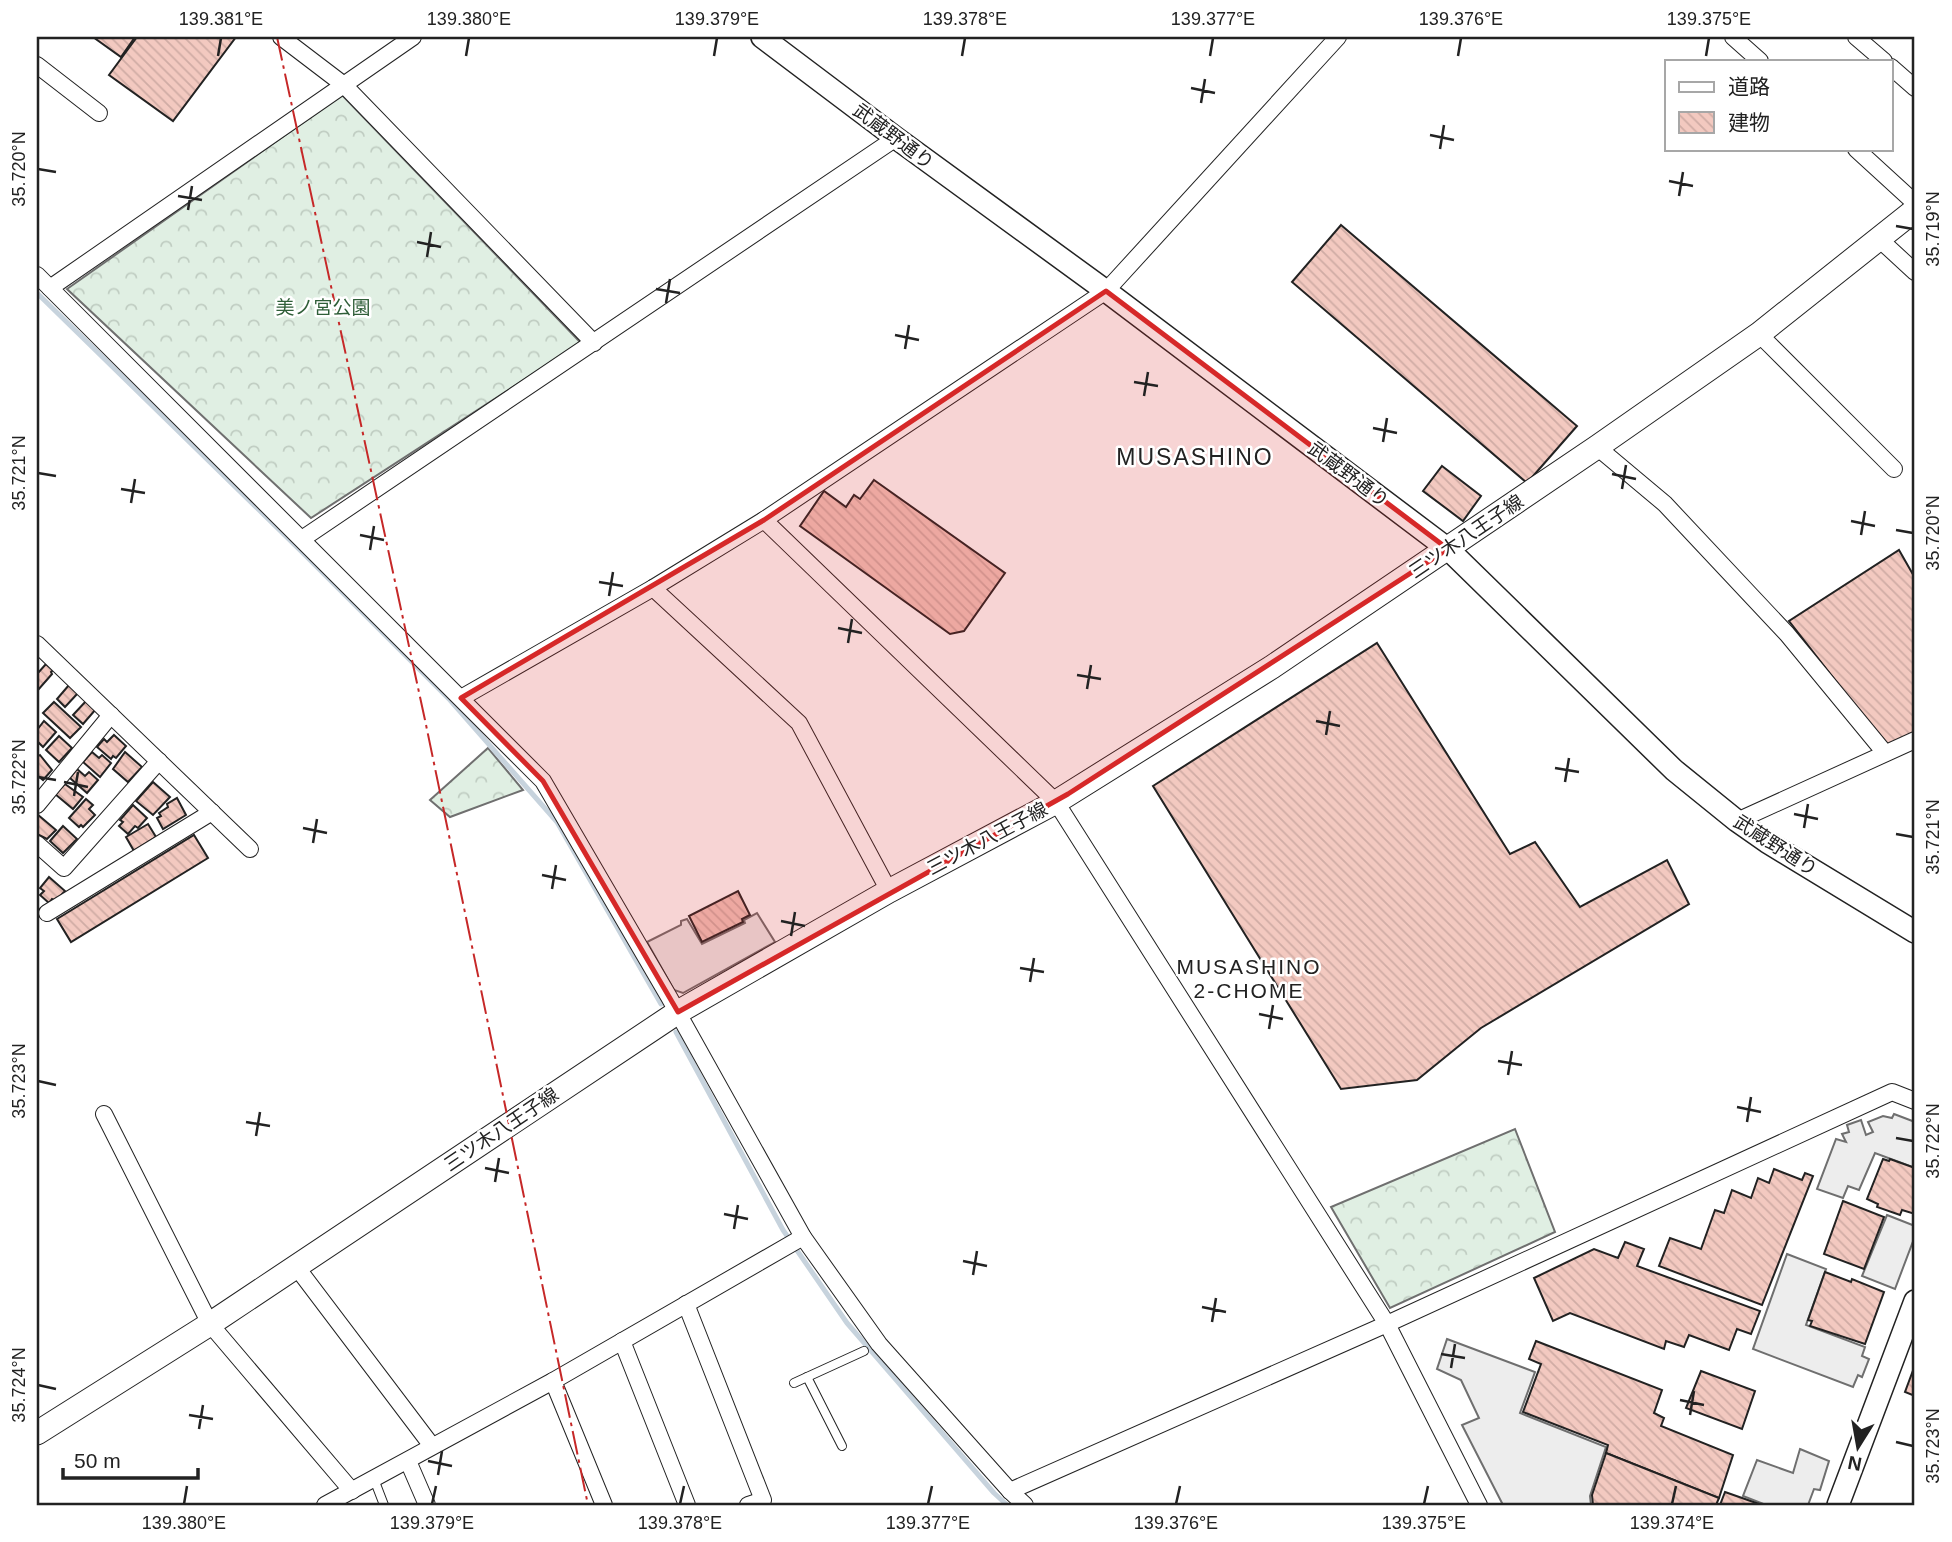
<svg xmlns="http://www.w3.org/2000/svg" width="1952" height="1542" font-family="Helvetica,'Noto Sans JP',sans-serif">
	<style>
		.forest { fill: url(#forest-crowns); stroke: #6f6f6f; stroke-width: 2 }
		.parking { fill: #ededed; stroke: #6f6f6f; stroke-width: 2 }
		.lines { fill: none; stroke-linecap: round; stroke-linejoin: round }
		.stream { stroke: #c7d3dd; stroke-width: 5 }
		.building { fill: url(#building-back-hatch); stroke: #222; stroke-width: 2 }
		.service-casing { stroke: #222; stroke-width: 10 }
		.minor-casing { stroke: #222; stroke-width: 18 }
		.tertiary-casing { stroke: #222; stroke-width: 24 }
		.secondary-casing { stroke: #222; stroke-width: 25 }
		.service { stroke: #fff; stroke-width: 8 }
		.minor { stroke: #fff; stroke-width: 16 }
		.tertiary { stroke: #fff; stroke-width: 21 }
		.secondary { stroke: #fff; stroke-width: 23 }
		.power { stroke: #c62828; stroke-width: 2; stroke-dasharray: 24 5 3.5 5; stroke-linecap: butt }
		.marked { fill: #d62828; fill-opacity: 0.2; stroke: #d62828; stroke-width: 5; stroke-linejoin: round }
		.ticks { fill: none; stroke: #222; stroke-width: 2.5 }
		.labels { text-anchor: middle; stroke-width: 5; stroke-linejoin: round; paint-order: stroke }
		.street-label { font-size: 19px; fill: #222; stroke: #fff }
		.park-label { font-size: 19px; fill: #2f5e38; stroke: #fff }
		.neighbourhood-label { font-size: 21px; letter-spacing: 2px; fill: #222; stroke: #fff }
		.quarter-label { font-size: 23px; letter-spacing: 2px; fill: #222; stroke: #fff }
		.neatline { fill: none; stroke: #222; stroke-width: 2.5 }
		.ticks-label { font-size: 18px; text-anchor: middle; fill: #222 }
	</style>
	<defs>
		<pattern id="forest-crowns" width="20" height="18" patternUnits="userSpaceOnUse" patternTransform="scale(1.75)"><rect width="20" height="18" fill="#e0efe3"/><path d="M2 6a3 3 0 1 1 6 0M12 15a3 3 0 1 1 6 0" fill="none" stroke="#c0cdc2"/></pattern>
		<pattern id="building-back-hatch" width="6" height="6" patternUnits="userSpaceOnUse" patternTransform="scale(1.75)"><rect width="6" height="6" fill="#f3c9c0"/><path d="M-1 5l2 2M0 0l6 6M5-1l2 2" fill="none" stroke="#d0aca5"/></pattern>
	</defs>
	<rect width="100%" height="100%" fill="#fff"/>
	<!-- forest -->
	<g class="forest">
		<path d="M342 95 581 343 311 518 67 289Z"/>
		<path d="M488 748 523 790 450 817 430 800Z"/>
		<path d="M1515 1129 1555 1232 1390 1308 1331 1207Z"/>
	</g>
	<!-- parking -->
	<g class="parking">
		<path d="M757 913 775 942 683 993 674 990 647 942 681 925V921L687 919 702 944 745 923 744 920Z"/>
		<path d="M1894 1114 1915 1122V1168L1875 1153 1859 1190 1848 1186 1843 1198 1817 1189 1836 1139 1846 1142 1842 1134 1849 1132 1847 1125 1861 1120 1866 1135 1873 1132 1868 1122 1883 1116 1892 1118Z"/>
		<path d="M1887 1215 1915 1226V1236L1895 1289 1862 1276Z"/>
		<path d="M1787 1254 1826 1269 1806 1325 1865 1347 1862 1356 1869 1359 1862 1377 1858 1375 1853 1387 1753 1349Z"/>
		<path d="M1447 1339 1535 1372 1520 1413 1606 1447 1590 1496 1591 1505H1503L1462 1425 1479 1418 1461 1380 1437 1369Z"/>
		<path d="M1800 1449 1829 1461 1820 1490 1814 1489 1808 1505H1766L1743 1496 1757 1460 1793 1473Z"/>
	</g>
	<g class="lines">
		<!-- stream -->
		<g class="stream">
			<path d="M37 293 304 554 450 700 557 822 661 1004"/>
			<path d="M676 1032 783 1230 847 1323 994 1493 1007 1505"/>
		</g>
	</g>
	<!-- building -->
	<g class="building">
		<path d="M93 37H135L121 57Z"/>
		<path d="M137 37H236L173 121 109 75Z"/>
		<path d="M1341 225 1577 426 1527 483 1292 282Z"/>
		<path d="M1442 466 1481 496 1463 521 1423 491Z"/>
		<path d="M874 480 1005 573 964 631 950 634 800 526 824 491 846 507 854 495 860 499Z"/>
		<path d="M1899 550 1915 578V736L1888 748 1789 621Z"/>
		<path d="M1377 643 1510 854 1535 842 1580 907 1667 860 1689 904 1481 1028 1417 1080 1341 1089 1153 786Z"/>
		<path d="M46 664 53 670 51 672 52 674 38 690 37 674Z"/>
		<path d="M69 685 78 693 65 707 57 699Z"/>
		<path d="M87 700 96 709 83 724 73 715Z"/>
		<path d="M54 702 81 727 70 738 43 713Z"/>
		<path d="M44 721 56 732 43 747 37 741V730Z"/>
		<path d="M114 735 126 746 116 758 113 756 111 759 97 747 104 739 107 742Z"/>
		<path d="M59 736 72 748 59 762 46 750Z"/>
		<path d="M92 752 99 758 102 755 111 763 100 777 83 762Z"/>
		<path d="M125 752 142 767 128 782 113 769Z"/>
		<path d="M40 755 52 770 43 780 37 775V757Z"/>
		<path d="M77 769 85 776 89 772 98 780 87 793 70 778Z"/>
		<path d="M153 782 170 797 153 815 136 801Z"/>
		<path d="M65 784 83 797 73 809 55 794Z"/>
		<path d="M177 798 186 815 163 829 157 818 161 816 159 813 168 807 167 804Z"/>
		<path d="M86 799 93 805 89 809 95 815 83 827 81 825 79 827 69 818Z"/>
		<path d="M133 805 147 818 138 828 135 826 128 834 119 826 123 822 120 820Z"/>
		<path d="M37 814 56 830 47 839 37 834Z"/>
		<path d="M148 824 156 837 134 851 126 837Z"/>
		<path d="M63 826 77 839 63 853 50 841Z"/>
		<path d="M194 835 208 858 71 942 57 919Z"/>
		<path d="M49 877 65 891 56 901 52 899 49 903 40 895 44 891 40 888Z"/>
		<path d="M738 891 750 915 742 919 743 922 702 942 689 916Z"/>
		<path d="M1883 1159 1889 1161 1890 1159 1915 1168V1214L1902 1210 1900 1215 1877 1207 1878 1204 1867 1199Z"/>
		<path d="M1774 1169 1802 1180 1805 1173 1813 1176 1762 1305 1659 1266 1670 1238 1701 1249 1715 1210 1724 1213 1732 1190 1751 1198 1758 1178 1769 1183Z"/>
		<path d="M1843 1201 1884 1217 1864 1269 1824 1254Z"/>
		<path d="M1625 1242 1644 1249 1637 1266 1760 1311 1751 1334 1737 1329 1729 1350 1689 1335 1684 1347 1666 1341 1664 1349 1570 1313 1553 1321 1534 1278 1594 1249 1618 1258Z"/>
		<path d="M1825 1272 1851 1282 1852 1279 1884 1292 1865 1344 1810 1326 1812 1321 1808 1320Z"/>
		<path d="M1536 1341 1662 1390 1654 1413 1664 1418 1661 1426 1733 1455 1719 1498 1606 1453 1608 1445 1523 1412 1541 1364 1529 1359Z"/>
		<path d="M1915 1365V1396L1905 1392Z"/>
		<path d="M1701 1371 1755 1391 1742 1429 1686 1408Z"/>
		<path d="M1606 1453 1719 1498 1716 1505H1593L1592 1495Z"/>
		<path d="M1725 1492 1762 1505H1720Z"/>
	</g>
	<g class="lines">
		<!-- service casing -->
		<g class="service-casing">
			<g id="service">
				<path d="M807 1377 842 1446"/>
				<path d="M794 1383 864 1351"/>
				<path d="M374 1479 384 1505"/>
			</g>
		</g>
		<!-- minor casing -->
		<g class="minor-casing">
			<g id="minor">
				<path d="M281 37 344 85 594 343"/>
				<path d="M1733 37 1760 61"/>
				<path d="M1856 37 1884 61"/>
				<path d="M37 65 99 113"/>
				<path d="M1891 67 1915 88"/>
				<path d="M1856 149 1915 203"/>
				<path d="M1878 238 1915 272"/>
				<path d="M37 275 543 781 669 997 803 1237 879 1344 1010 1491 1025 1505"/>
				<path d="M50 288 413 37"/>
				<path d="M1759 334 1894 469"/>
				<path d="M1597 447 1665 504 1787 634 1885 753"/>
				<path d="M764 520 1056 802 1387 1324 1479 1505"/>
				<path d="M302 539 896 138"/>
				<path d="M653 588 799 723 889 891"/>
				<path d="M37 644 250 849"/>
				<path d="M461 698 653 588 764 520 1106 291 1338 37"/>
				<path d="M37 805 111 715"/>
				<path d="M1737 821 1915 740"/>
				<path d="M37 844 64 868 159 761"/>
				<path d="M47 913 212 812"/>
				<path d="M104 1114 210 1324 352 1491"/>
				<path d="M295 1265 432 1446"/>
				<path d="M686 1304 763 1500 748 1505"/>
				<path d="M622 1341 687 1505"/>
				<path d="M553 1381 604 1505"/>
				<path d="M408 1461 427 1505"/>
				<path d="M1010 1491 1387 1324 1892 1092 1915 1101"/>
				<path d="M325 1505 553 1381 803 1237"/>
			</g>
		</g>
		<!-- tertiary casing -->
		<g class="tertiary-casing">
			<g id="tertiary">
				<path d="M762 37 896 138 1106 291 1448 549 1674 770 1737 821 1767 842 1915 932"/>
				<path d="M1838 1505 1915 1301"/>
			</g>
		</g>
		<!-- secondary casing -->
		<g class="secondary-casing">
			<path id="secondary" d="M37 1433 210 1324 678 1012 889 891 1056 802 1272 667 1597 447 1759 334 1915 210"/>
		</g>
		<!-- service -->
		<use href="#service" class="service"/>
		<!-- minor -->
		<use href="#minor" class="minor"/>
		<!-- tertiary -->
		<use href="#tertiary" class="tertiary"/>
		<!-- secondary -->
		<use href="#secondary" class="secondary"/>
		<!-- power -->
		<path class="power" d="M277 37 425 720 588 1505"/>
	</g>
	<!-- marked area -->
	<path class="marked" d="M1106 291 1448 549 1068 794 678 1012 543 781 461 698 764 520Z"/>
	<!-- ticks -->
	<path class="ticks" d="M218 56 221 38M466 56 469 38M714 56 717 38M962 56 965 38M1210 56 1213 38M1458 56 1461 38M1706 56 1709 38M1191 88 1215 93M1201 103 1205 79M1430 135 1454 140M1440 149 1444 125M38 169 56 172M1669 181 1693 186M178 196 202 200M1679 196 1683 172M188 210 192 186M1896 226 1913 229M417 242 441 247M427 257 431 232M656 289 680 293M666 303 670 279M895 335 919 340M905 349 909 325M1134 382 1158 386M1144 396 1148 372M1373 428 1397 433M1383 442 1387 418M38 473 56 476M1612 474 1636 479M121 489 145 493M1622 489 1626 465M131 503 135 479M1851 521 1875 526M1896 530 1913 533M360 535 384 540M1861 535 1865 511M370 550 374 526M599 582 623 586M609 596 613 572M838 628 862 633M848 643 852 619M1077 675 1101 679M1087 689 1091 665M1316 721 1340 726M1326 735 1330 711M1555 768 1579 772M38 777 56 780M64 782 88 787M1565 782 1569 758M74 796 78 772M1794 814 1818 819M303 828 327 833M1804 828 1808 804M1896 834 1913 837M313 843 317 819M542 875 566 880M552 889 556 865M781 921 805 926M791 936 795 912M1020 968 1044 972M1030 982 1034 958M1259 1014 1283 1019M1269 1029 1273 1005M1498 1061 1522 1065M1508 1075 1512 1051M38 1081 56 1085M1737 1107 1761 1112M246 1122 270 1126M1747 1122 1751 1097M256 1136 260 1112M1896 1138 1913 1141M485 1168 509 1173M495 1182 499 1158M724 1214 748 1219M734 1229 738 1205M963 1261 987 1266M973 1275 977 1251M1202 1307 1226 1312M1212 1322 1216 1298M1441 1354 1465 1358M1451 1368 1455 1344M38 1385 56 1389M1680 1400 1704 1405M189 1415 213 1419M1690 1415 1694 1391M199 1429 203 1405M1896 1442 1913 1446M428 1461 452 1466M438 1475 442 1451M184 1504 187 1486M432 1504 436 1486M680 1504 684 1486M928 1504 932 1486M1176 1504 1180 1486M1424 1504 1428 1486M1672 1504 1676 1486"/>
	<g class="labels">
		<!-- street labels -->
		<g class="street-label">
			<text transform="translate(894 136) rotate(37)" y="7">武蔵野通り</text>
			<text transform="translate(1349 474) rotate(37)" y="7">武蔵野通り</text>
			<text transform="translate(1466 536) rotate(-34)" y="7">三ツ木八王子線</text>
			<text transform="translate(987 838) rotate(-28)" y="7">三ツ木八王子線</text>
			<text transform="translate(1776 845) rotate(33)" y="7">武蔵野通り</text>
			<text transform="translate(501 1129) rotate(-34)" y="7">三ツ木八王子線</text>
		</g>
		<!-- park labels -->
		<g class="park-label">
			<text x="323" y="314">美ノ宮公園</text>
		</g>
		<!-- neighbourhood labels -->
		<g class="neighbourhood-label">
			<text x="1249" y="974">MUSASHINO<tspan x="1249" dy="24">2-CHOME</tspan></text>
		</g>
		<!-- quarter labels -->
		<g class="quarter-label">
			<text x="1195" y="465">MUSASHINO</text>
		</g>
	</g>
	<!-- border -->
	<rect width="1952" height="1542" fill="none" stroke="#ffffff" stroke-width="77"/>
	<!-- legend -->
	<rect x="1665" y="60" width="228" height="91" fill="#ffffff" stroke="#a7a7a7" stroke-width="2"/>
	<rect x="1679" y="82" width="35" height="10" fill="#ffffff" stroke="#a7a7a7" stroke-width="2"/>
	<text x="1728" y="94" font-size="21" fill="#222222">道路</text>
	<rect x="1679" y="112" width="35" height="21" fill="url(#building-back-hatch)" stroke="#a7a7a7" stroke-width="2"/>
	<text x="1728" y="130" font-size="21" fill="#222222">建物</text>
	<!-- north arrow -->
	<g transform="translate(1858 1447) rotate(191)" stroke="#ffffff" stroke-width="5" paint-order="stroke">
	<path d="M0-5L12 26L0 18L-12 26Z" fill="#222222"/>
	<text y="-10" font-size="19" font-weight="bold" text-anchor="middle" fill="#222222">N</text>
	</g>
	<!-- scale -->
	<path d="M63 1468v10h135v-10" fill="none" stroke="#222222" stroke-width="3.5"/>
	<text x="74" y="1468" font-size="21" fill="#222222" stroke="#ffffff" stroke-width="5" paint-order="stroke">50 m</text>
	<rect x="38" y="38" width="1875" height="1466" class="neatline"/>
	<g class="ticks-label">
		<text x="221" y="25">139.381°E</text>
		<text x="469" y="25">139.380°E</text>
		<text x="717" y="25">139.379°E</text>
		<text x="965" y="25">139.378°E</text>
		<text x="1213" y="25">139.377°E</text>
		<text x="1461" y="25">139.376°E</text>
		<text x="1709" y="25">139.375°E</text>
		<text transform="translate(19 169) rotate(-90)" y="6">35.720°N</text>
		<text transform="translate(1933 229) rotate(-90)" y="6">35.719°N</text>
		<text transform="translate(19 473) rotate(-90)" y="6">35.721°N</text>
		<text transform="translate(1933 533) rotate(-90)" y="6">35.720°N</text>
		<text transform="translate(19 777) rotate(-90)" y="6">35.722°N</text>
		<text transform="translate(1933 837) rotate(-90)" y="6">35.721°N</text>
		<text transform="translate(19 1081) rotate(-90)" y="6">35.723°N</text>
		<text transform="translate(1933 1141) rotate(-90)" y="6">35.722°N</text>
		<text transform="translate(19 1385) rotate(-90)" y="6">35.724°N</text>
		<text transform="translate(1933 1446) rotate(-90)" y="6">35.723°N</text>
		<text x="184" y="1529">139.380°E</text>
		<text x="432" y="1529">139.379°E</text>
		<text x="680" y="1529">139.378°E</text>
		<text x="928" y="1529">139.377°E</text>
		<text x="1176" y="1529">139.376°E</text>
		<text x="1424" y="1529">139.375°E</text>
		<text x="1672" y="1529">139.374°E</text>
	</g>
</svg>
